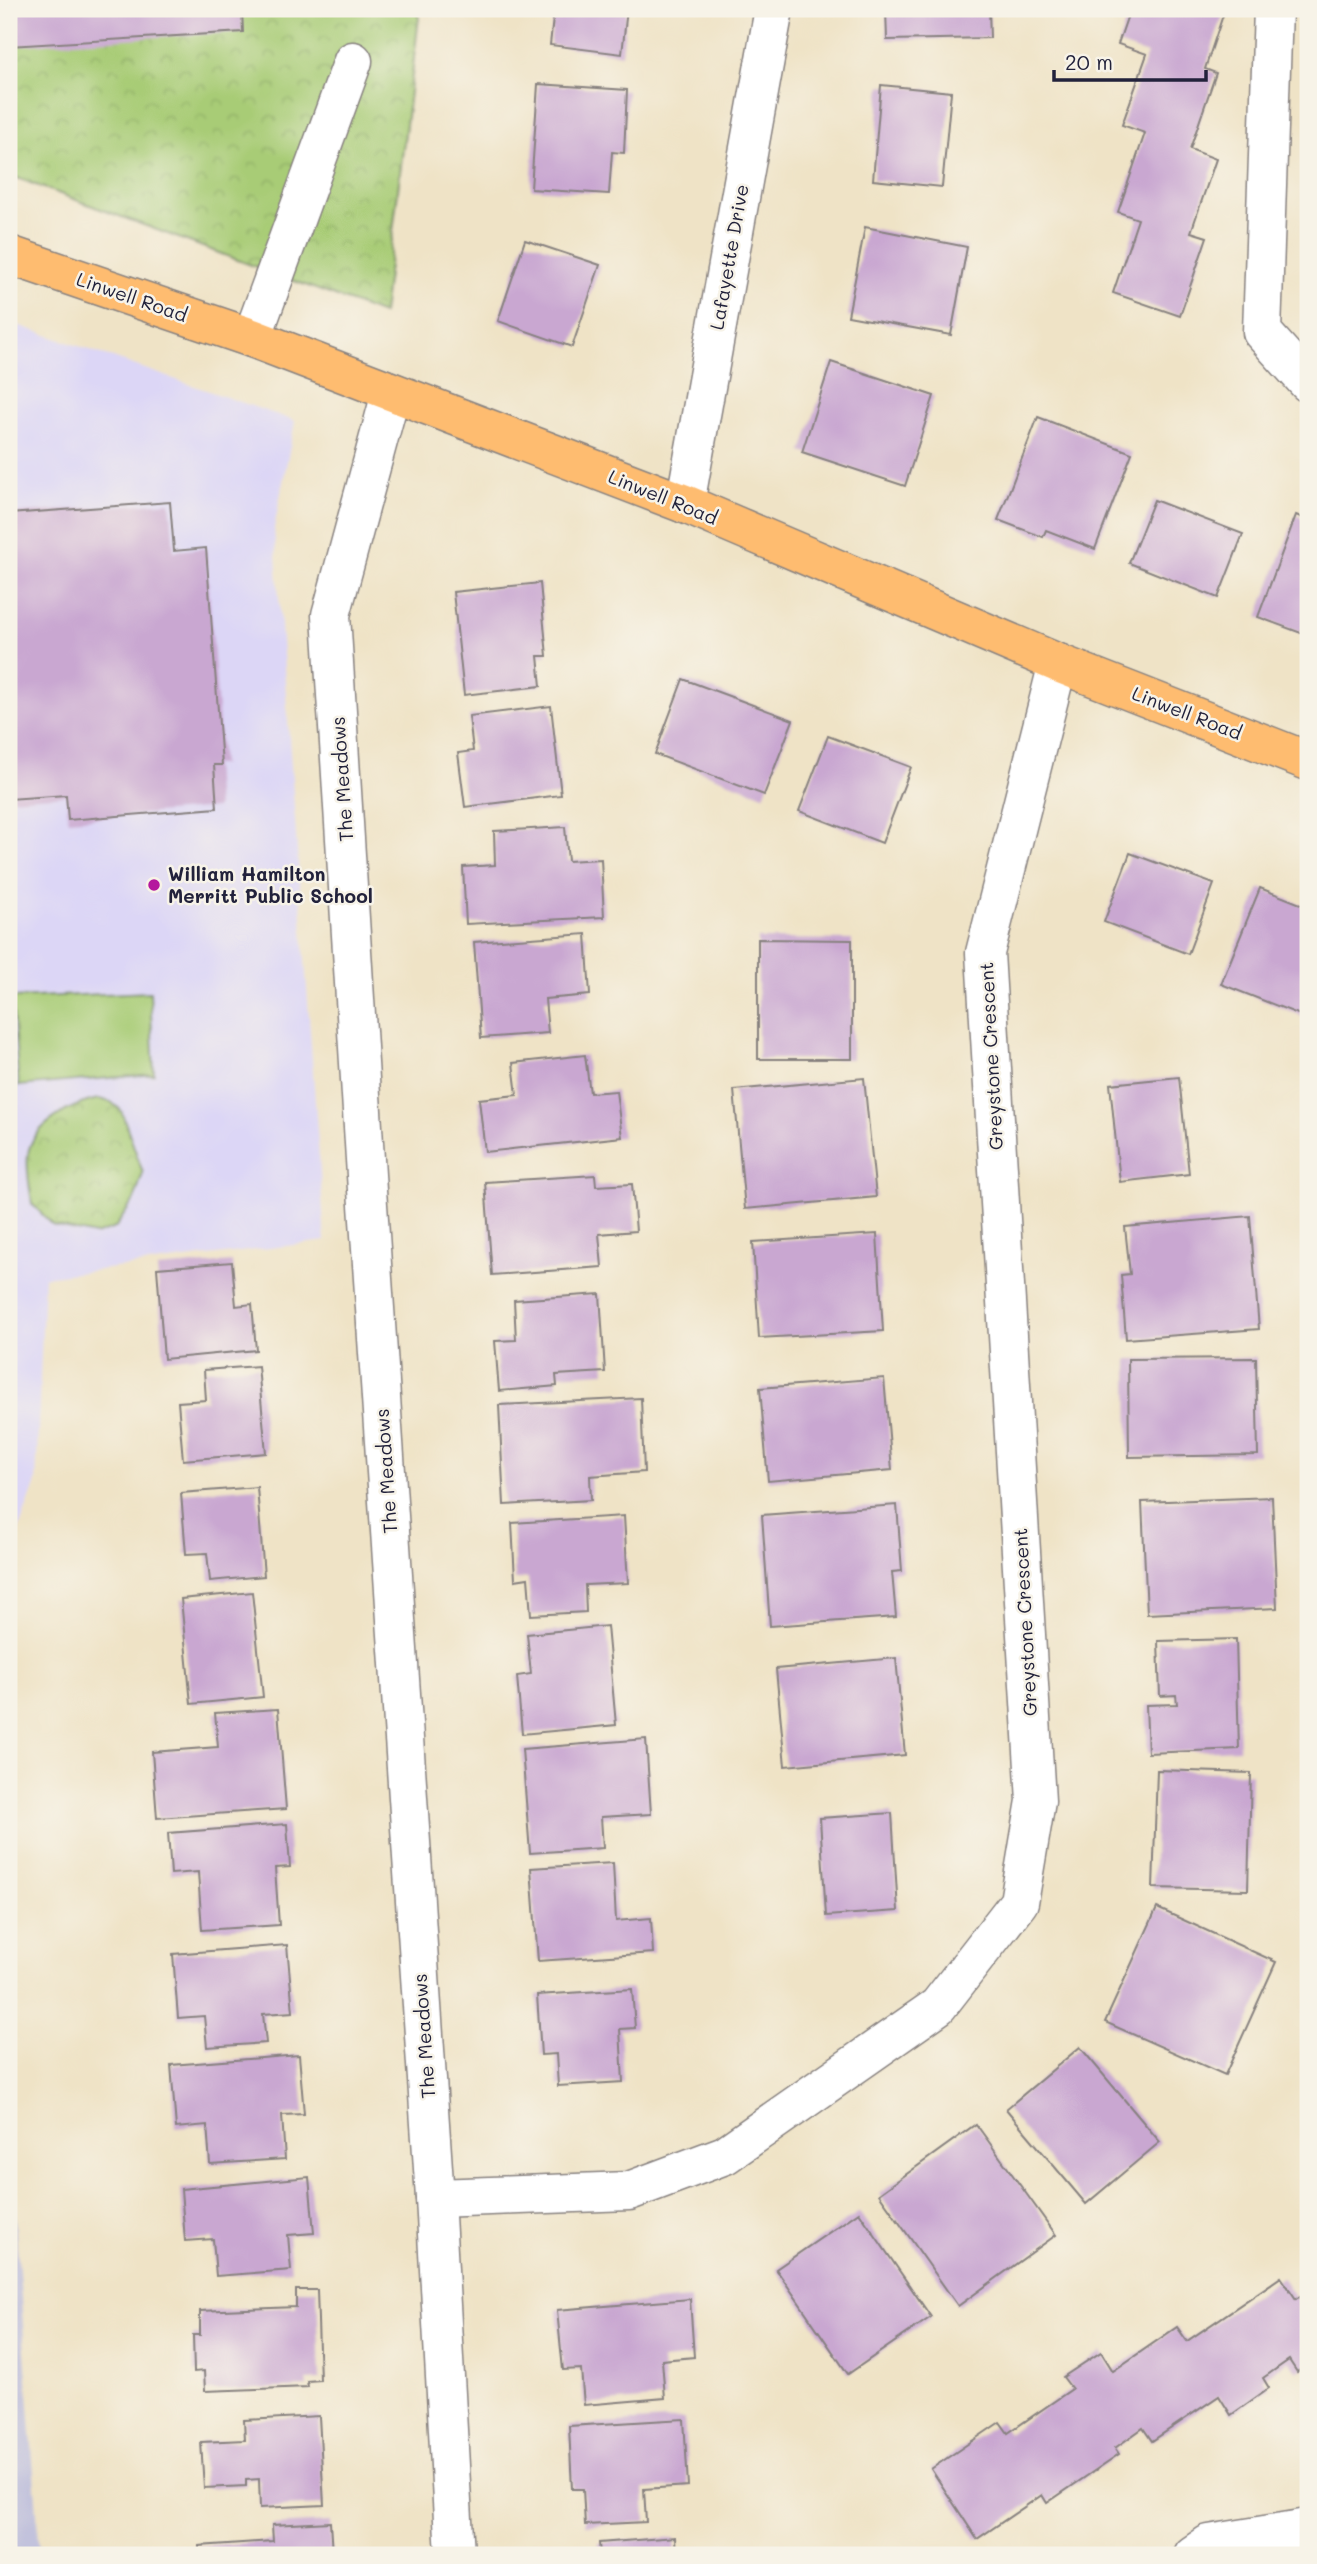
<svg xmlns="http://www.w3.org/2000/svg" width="1317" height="2564" font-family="Mali,sans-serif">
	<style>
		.built { fill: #dcd6f6 }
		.industrial { fill: #c2c2dc }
		.park { fill: url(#park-crowns); stroke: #657758; stroke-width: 2 }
		.pitch { fill: #a8cc76; stroke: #657758; stroke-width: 2 }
		.building { fill: #c9a7d1 }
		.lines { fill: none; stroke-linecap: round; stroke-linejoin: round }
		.minor-casing { stroke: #888280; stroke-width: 41 }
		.major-casing { stroke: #888280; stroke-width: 41 }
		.minor { stroke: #fff; stroke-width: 38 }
		.major { stroke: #febc70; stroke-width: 38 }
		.poi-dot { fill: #b5179e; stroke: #f7f3e8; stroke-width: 2.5 }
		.labels { text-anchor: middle; stroke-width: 5; stroke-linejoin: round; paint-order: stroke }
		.street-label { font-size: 19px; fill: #22223b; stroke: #f7f3e8 }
		.poi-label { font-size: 19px; font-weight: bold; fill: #22223b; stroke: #f7f3e8; text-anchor: start }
	</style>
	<defs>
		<pattern id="park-crowns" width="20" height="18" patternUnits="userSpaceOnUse" patternTransform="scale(1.75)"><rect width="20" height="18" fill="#a8cc76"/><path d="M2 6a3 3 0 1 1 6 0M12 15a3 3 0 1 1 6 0" fill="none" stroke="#90af67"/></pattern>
	</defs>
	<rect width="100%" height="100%" fill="#f7f3e8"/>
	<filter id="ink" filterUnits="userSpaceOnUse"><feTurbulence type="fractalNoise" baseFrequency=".0143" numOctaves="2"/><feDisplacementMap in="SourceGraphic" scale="14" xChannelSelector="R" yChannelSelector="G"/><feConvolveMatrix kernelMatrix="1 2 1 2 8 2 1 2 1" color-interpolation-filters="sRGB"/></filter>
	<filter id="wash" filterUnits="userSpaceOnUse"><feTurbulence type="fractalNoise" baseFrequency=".00686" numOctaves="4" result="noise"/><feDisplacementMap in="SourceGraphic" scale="28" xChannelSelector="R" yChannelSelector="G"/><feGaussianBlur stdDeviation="1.57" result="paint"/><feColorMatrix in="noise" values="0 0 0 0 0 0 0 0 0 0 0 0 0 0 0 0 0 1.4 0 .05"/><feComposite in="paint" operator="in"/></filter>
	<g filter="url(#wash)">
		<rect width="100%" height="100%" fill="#efe3c6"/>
		<!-- built -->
		<path class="built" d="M9 322 295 421 274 528 325 1241 44 1277 36 1482 9 1557Z"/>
		<!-- industrial -->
		<path class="industrial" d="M9 2136 40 2555H9Z"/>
		<!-- park -->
		<g class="park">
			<path d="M9 9H420L383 314 9 175Z"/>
			<path d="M99 1099 111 1102 121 1110 143 1173 134 1200 115 1228 95 1235 54 1226 32 1204C30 1188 26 1170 28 1154 32 1125 74 1103 99 1099Z"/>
		</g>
		<!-- pitch -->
		<path class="pitch" d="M150 992 154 1074 19 1086 12 998Z"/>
		<g id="blocks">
			<!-- building -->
			<g class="building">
				<path d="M9 9H242L243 32 9 46Z"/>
				<path d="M554 9H627L622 54 550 45Z"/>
				<path d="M886 9H989L990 38 887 40Z"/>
				<path d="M1130 9H1225L1205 69 1216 73 1190 149 1216 159 1191 232 1207 237 1180 316 1113 293 1138 219 1118 212 1145 133 1122 125 1147 54 1118 44Z"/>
				<path d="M538 84 627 90 624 153 612 152 609 194 531 189Z"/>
				<path d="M881 85 951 92 942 187 873 180Z"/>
				<path d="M865 227 967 247 951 335 848 316Z"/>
				<path d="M525 240 600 265 572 347 498 321Z"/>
				<path d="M831 362 934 396 905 486 802 452Z"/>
				<path d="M1038 417 1132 453 1095 549 1046 530 1043 537 998 520Z"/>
				<path d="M1154 500 1243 534 1218 598 1129 563Z"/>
				<path d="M170 502 174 551 206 548 222 765H214L217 808 68 820 66 795 9 799V514Z"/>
				<path d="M1296 515 1308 520V630L1303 628 1301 633 1258 617Z"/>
				<path d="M540 583 547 656H538L541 686 464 695 453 592Z"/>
				<path d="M683 679 793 720 764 795 655 754Z"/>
				<path d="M551 706 561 795 465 807 458 753 473 751 469 716Z"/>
				<path d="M828 736 911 767 882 843 799 811Z"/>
				<path d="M565 827 568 861 601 859 604 917 466 924 463 867 495 865 494 831Z"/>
				<path d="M1130 853 1214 884 1188 954 1104 922Z"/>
				<path d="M1260 888 1308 907V1018L1221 984Z"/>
				<path d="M586 934 590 995 545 999 548 1033 481 1038 474 942Z"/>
				<path d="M758 939 852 940V1059H758Z"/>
				<path d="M585 1055 590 1093 616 1091 622 1137 485 1152 479 1099 517 1095 513 1063Z"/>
				<path d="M1179 1077 1189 1174 1120 1182 1110 1084Z"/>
				<path d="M864 1078 876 1197 745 1209 734 1090Z"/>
				<path d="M595 1175 596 1186 632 1184 636 1231 599 1234 602 1267 492 1275 485 1182Z"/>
				<path d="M1250 1216 1259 1329 1126 1339 1121 1275 1130 1274 1125 1227Z"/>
				<path d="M877 1234 883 1331 759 1338 753 1242Z"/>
				<path d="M232 1262 236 1306 252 1304 256 1350 164 1359 157 1268Z"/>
				<path d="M600 1294 605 1372 556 1375 557 1386 499 1391 495 1341 516 1340 514 1300Z"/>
				<path d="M1256 1358 1258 1455 1129 1457 1128 1359Z"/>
				<path d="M258 1366 266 1453 183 1460 178 1402 206 1400 204 1370Z"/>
				<path d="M884 1378 892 1470 768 1481 760 1388Z"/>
				<path d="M641 1398 644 1472 590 1476 591 1500 504 1505 499 1405Z"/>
				<path d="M257 1487 264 1576 210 1581 207 1553 186 1554 181 1493Z"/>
				<path d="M1272 1497 1277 1608 1147 1614 1142 1502Z"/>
				<path d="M897 1505 902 1571 892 1572 896 1617 770 1626 762 1515Z"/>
				<path d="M624 1516 628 1583 585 1585 586 1612 531 1615 528 1578 515 1580 512 1523Z"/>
				<path d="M252 1592 263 1697 191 1704 181 1599Z"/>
				<path d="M607 1626 616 1725 522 1734 517 1676 531 1674 527 1634Z"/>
				<path d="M1236 1639 1239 1749 1148 1753 1146 1705 1177 1704 1176 1695 1160 1696 1158 1641Z"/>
				<path d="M896 1658 905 1755 785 1766 776 1669Z"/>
				<path d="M278 1709 286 1809 157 1818 152 1752 218 1747 215 1713Z"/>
				<path d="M646 1739 651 1814 601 1817 603 1848 530 1853 522 1749Z"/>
				<path d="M1157 1770 1251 1773 1248 1890 1153 1888Z"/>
				<path d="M892 1813 898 1911 826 1916 820 1818Z"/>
				<path d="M287 1824 290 1867 275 1868 279 1925 202 1930 198 1872 171 1874 168 1833Z"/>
				<path d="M613 1863 616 1921 651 1918 653 1953 538 1961 531 1868Z"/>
				<path d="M1157 1908 1276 1962 1225 2075 1105 2022Z"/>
				<path d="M287 1945 293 2012 263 2014 266 2043 207 2047 204 2016 178 2018 173 1954Z"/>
				<path d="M632 1989 635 2028 620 2029 623 2082 558 2086 556 2054 541 2055 537 1995Z"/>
				<path d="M1080 2047 1160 2142 1086 2204 1006 2109Z"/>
				<path d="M299 2055 304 2114 282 2115 285 2159 210 2164 207 2125 176 2128 171 2065Z"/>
				<path d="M976 2124 1056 2235 958 2306 879 2194Z"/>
				<path d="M309 2177 314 2233 288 2235 291 2270 216 2276 213 2239 185 2241 181 2189Z"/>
				<path d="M859 2212 931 2317 848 2374 776 2269Z"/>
				<path d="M1281 2277 1296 2299 1303 2294 1308 2302V2364L1297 2372 1289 2360 1263 2378 1269 2388 1231 2415 1219 2396 1152 2441 1143 2428 1115 2448 1119 2454 1047 2503 1042 2495 977 2539 931 2469 1000 2422 1008 2433 1072 2389 1063 2377 1101 2352 1113 2371 1177 2327 1187 2341Z"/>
				<path d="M296 2290H317L320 2380 307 2381 308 2387 205 2391 204 2371 194 2372 193 2335H200V2311L296 2307Z"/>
				<path d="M690 2299 694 2357 662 2360 665 2398 584 2405 581 2369 563 2370 557 2310Z"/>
				<path d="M319 2416 324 2505 260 2508 259 2479 246 2480V2486L204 2488 201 2442 245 2440 244 2420Z"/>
				<path d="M684 2419 688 2486 644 2489 646 2522 585 2525 583 2489H572L569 2426Z"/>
				<path d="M330 2522 332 2554 199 2555V2546L273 2541 272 2525Z"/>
				<path d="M675 2537 676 2555H600L599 2543Z"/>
			</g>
		</g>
	</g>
	<g filter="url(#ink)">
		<use href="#blocks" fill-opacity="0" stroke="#888280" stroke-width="2"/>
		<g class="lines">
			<!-- minor casing -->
			<g class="minor-casing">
				<g id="minor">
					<path d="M1273 9 1262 332 1308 383"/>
					<path d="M252 338 353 61"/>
					<path d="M391 393 331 615 366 1175 435 2198 455 2555"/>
					<path d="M685 504 774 9"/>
					<path d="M435 2198 629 2191 725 2155 938 2006 1019 1902 1036 1801 985 953 1058 663"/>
					<path d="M1193 2555 1209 2544 1308 2528"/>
				</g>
			</g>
			<!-- major casing -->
			<g class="major-casing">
				<path id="major" d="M9 255 252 338 685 504 1058 663 1308 761"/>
			</g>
			<!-- minor -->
			<use href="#minor" class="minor"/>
			<!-- major -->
			<use href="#major" class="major"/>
		</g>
	</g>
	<!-- markers -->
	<circle class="poi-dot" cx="154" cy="885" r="7"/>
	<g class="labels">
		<!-- street labels -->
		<g class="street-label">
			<text transform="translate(729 257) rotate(-80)" y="7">Lafayette Drive</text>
			<text transform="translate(132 297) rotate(19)" y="7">Linwell Road</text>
			<text transform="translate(663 497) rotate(22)" y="7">Linwell Road</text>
			<text transform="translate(1187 713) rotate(21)" y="7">Linwell Road</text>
			<text transform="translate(342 779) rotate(-94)" y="7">The Meadows</text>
			<text transform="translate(991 1056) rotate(-93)" y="7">Greystone Crescent</text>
			<text transform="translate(386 1471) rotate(-94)" y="7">The Meadows</text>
			<text transform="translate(1025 1622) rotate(-93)" y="7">Greystone Crescent</text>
			<text transform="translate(424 2036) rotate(-94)" y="7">The Meadows</text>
		</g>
		<!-- poi labels -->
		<g class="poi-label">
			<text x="168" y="881">William Hamilton<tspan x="168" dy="22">Merritt Public School</tspan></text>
		</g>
	</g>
	<!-- margin -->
	<rect width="1317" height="2564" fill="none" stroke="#f7f3e8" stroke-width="35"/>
	<!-- scale -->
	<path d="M1054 70v10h152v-10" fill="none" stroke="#22223b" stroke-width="3.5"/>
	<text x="1065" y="70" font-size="21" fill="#22223b" stroke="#f7f3e8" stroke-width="5" paint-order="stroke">20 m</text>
</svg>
